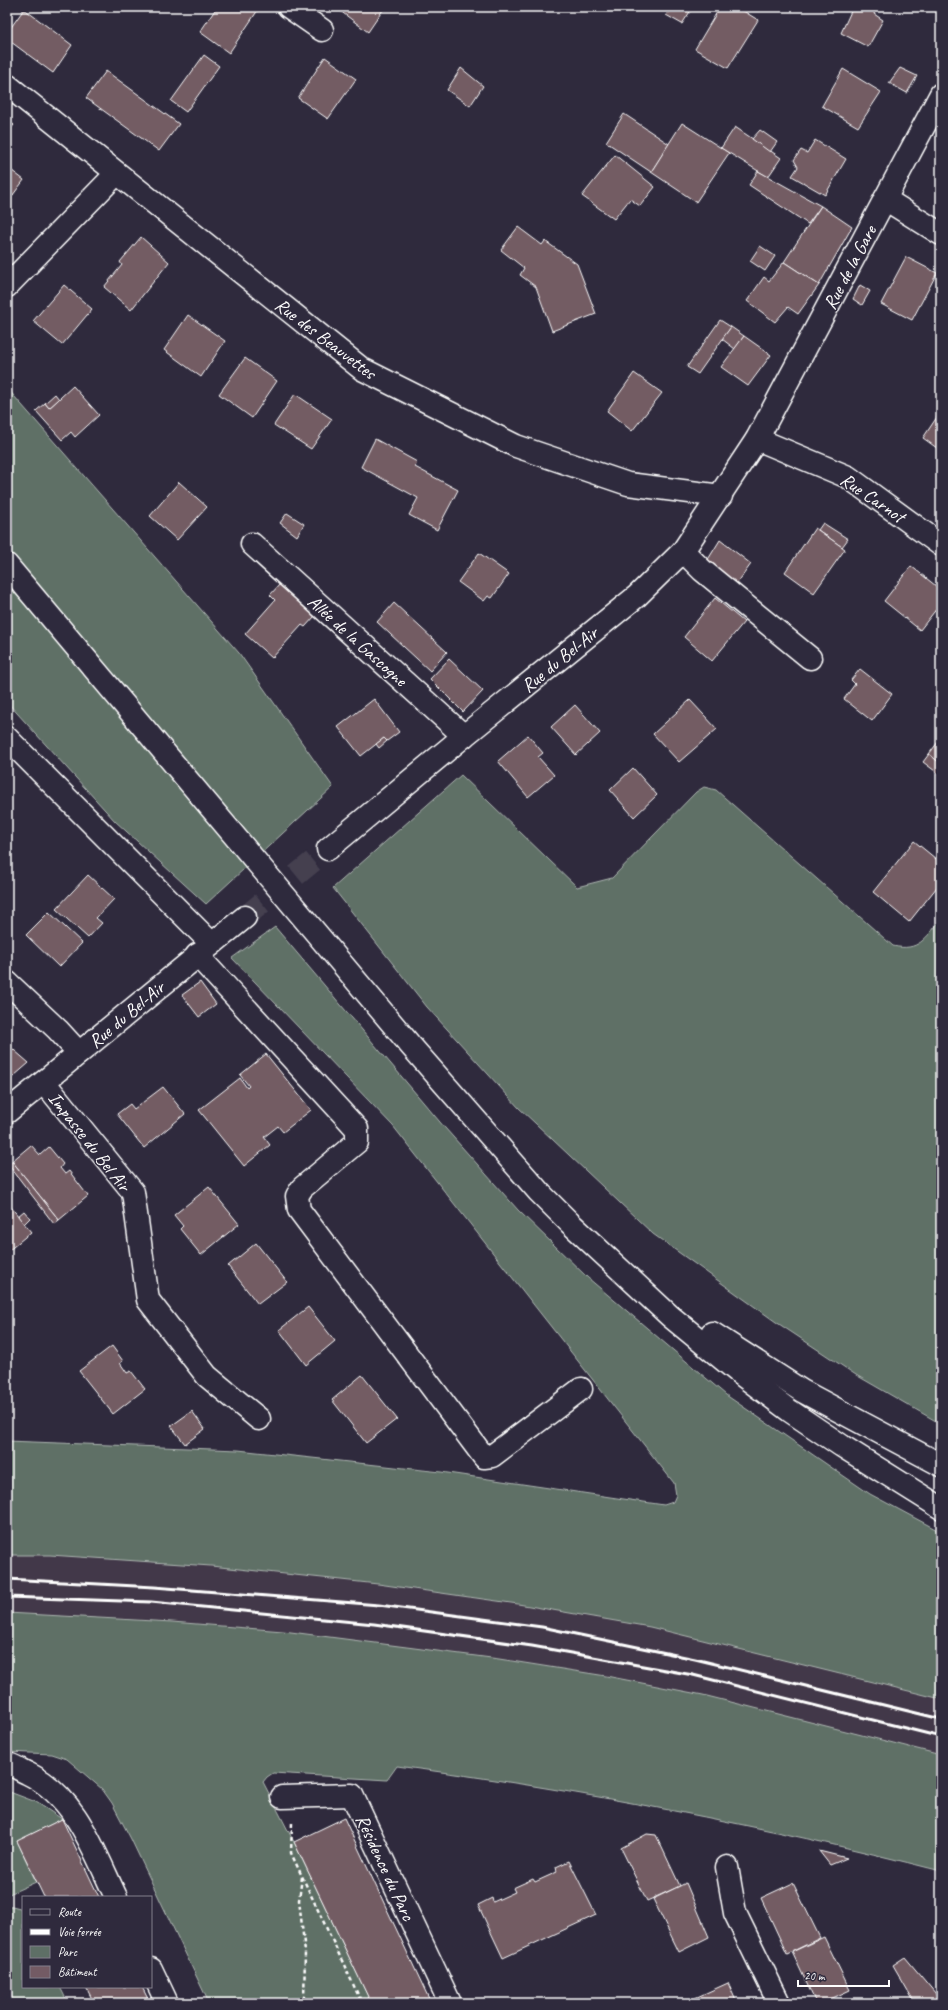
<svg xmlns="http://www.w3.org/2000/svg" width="948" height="2010" font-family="Caveat,sans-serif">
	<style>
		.built { fill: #433949 }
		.green { fill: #5e6f66; stroke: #aeb7b2 }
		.building { fill: #735b64; stroke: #fff }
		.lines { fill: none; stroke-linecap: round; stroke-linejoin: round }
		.minor-tunnel { stroke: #443f50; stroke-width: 22; stroke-dasharray: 22 11; stroke-linecap: butt }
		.minor-casing { stroke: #fff; stroke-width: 25 }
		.major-casing { stroke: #fff; stroke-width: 25 }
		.path { stroke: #fff; stroke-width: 2.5; stroke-dasharray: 4 3; stroke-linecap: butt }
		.minor { stroke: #2f2a3d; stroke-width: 22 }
		.major { stroke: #2f2a3d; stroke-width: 22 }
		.rail { stroke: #fff; stroke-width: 3 }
		.labels { text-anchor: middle; stroke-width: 3; stroke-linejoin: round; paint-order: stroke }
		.street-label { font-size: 19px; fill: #fff; stroke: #2f2a3d }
	</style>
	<rect width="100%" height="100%" fill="#2f2a3d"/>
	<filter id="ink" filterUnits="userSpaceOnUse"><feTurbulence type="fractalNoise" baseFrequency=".025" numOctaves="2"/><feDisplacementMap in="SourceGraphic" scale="8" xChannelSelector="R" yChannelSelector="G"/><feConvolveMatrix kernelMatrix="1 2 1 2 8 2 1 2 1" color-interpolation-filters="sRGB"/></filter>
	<g filter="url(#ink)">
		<!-- built -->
		<path class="built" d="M7 1555H50L211 1566 378 1584 518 1604 650 1627 941 1699V1755L840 1729 606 1676 499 1659 283 1631 172 1622 7 1613Z"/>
		<!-- green -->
		<g class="green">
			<path d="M7 388 239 653 333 787 206 904 115 821 7 702Z"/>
			<path d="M461 775 577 887 612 878 696 792 704 787 716 790 893 946C919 952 925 938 941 920V1424L856 1375 776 1322 653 1234 519 1108 427 1007 333 888Z"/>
			<path d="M275 927 445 1128 518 1210 588 1278 726 1395 870 1494 941 1532V1699L650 1627 518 1604 378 1584 211 1566 50 1555H7V1441L238 1450 441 1472 664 1505 673 1502 676 1495 674 1483 393 1126 232 958Z"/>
			<path d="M7 1613 172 1622 283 1631 499 1659 606 1676 703 1695 941 1755V1871C762 1825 580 1790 397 1766L387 1780 273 1773 267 1777 263 1782 294 1842 371 2003H209L131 1839 112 1803 102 1789 67 1759 52 1754 7 1752Z"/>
			<path d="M7 1791 36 1802 62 1819 17 1841 36 1882 7 1895Z"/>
			<path d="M12 1906 20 1908 23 1914V1987H60L68 2003H7V1909Z"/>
		</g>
		<!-- building -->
		<g class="building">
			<path d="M217 7H260L229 53 200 32Z"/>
			<path d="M341 7H385L368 32 339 10Z"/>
			<path d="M672 7H693L682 24 666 15Z"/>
			<path d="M720 7H737L758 20 728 68 695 49Z"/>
			<path d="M853 7H877L874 14 883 20 868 47 841 33Z"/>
			<path d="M24 9 72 45 53 73 7 39V33Z"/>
			<path d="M204 55 219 66 186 112 171 101Z"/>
			<path d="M325 57 356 79 328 119 298 98Z"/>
			<path d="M461 68 483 86 470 106 447 90Z"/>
			<path d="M900 68 917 76 907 93 889 83Z"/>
			<path d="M843 69 881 92 858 127 822 106Z"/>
			<path d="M106 71 179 124 159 151 86 98Z"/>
			<path d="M624 114 669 144 651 172 606 142Z"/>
			<path d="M7 119 14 125 7 133Z"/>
			<path d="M682 123 729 153 696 202 651 172Z"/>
			<path d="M735 127 781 158 768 177 721 148Z"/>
			<path d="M760 130 777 142 770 152 752 139Z"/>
			<path d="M815 140 846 159 825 195 792 176 798 167 794 160 801 150 807 153Z"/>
			<path d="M615 155 655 187 640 206 630 199 614 219 582 196Z"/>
			<path d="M7 167 24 180 7 203Z"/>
			<path d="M758 171 821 206 808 224 749 185Z"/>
			<path d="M821 206 852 227 819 285 784 262Z"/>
			<path d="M518 227 542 245 545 241 577 264 596 314 552 331 536 287 520 275 524 268 501 250Z"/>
			<path d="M141 237 169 262 131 310 104 287 122 265 120 262Z"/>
			<path d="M760 246 775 256 765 271 750 261Z"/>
			<path d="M906 257 937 273 912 320 881 304Z"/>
			<path d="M784 262 819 285 798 314 788 307 775 322 747 301 764 277 769 281Z"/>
			<path d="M64 285 92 309 62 345 33 321Z"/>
			<path d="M860 285 870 291 862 305 853 299Z"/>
			<path d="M188 315 225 341 201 377 164 350Z"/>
			<path d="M720 320 731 327 698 374 687 367Z"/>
			<path d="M731 327 744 336 735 349 722 339Z"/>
			<path d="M744 336 771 355 748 386 721 367Z"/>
			<path d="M245 358 277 381 252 418 219 394Z"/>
			<path d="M634 373 662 393 632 431 607 411Z"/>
			<path d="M73 386 99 415 75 437 71 432 62 440 36 411 45 403 49 408Z"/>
			<path d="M55 394 59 399 49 408 45 403Z"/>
			<path d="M295 394 332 419 311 449 274 425Z"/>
			<path d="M941 411V451L923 438Z"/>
			<path d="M375 439 417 462 415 467 458 490 437 530 409 515 418 498 361 467Z"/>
			<path d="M179 482 207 507 177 540 150 516Z"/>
			<path d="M287 513 304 524 297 536 280 523Z"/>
			<path d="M823 523 848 539 842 547 818 530Z"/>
			<path d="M815 528 845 549 814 593 785 572Z"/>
			<path d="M720 540 751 564 733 589 704 566Z"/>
			<path d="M479 553 509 574 492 598 488 596 484 601 458 582Z"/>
			<path d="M911 566 941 590V603L920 630 884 601Z"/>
			<path d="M280 584 315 616 305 627 302 625 272 658 245 634 275 600 270 595Z"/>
			<path d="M715 598 744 622 712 661 684 637Z"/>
			<path d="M394 603 447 652 430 671 377 622Z"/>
			<path d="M449 659 483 691 463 712 430 679Z"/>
			<path d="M860 669 892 694 872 721 844 699 855 684 851 680Z"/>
			<path d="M374 699 399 732 387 741 384 738 361 756 338 727Z"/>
			<path d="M690 700 717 729 679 762 653 734Z"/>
			<path d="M575 705 600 733 576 755 551 727Z"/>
			<path d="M528 735 543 753 538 757 554 775 528 797 498 761Z"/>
			<path d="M384 738 387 741 379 748 376 744Z"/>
			<path d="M941 738V764L929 754Z"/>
			<path d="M929 754 941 764 939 774 923 762Z"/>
			<path d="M633 768 657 795 634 817 610 790Z"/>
			<path d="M914 841 941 863V882L909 922 873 892Z"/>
			<path d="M88 875 114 899 96 918 102 923 88 938 56 909Z"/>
			<path d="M49 912 82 943 59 967 26 935Z"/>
			<path d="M200 982 216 1004 199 1017 182 995Z"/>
			<path d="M7 1044 29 1063 7 1082Z"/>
			<path d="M266 1054 311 1110 283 1132 278 1126 264 1137 270 1145 244 1166 199 1110 240 1078 247 1088 249 1086 240 1075Z"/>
			<path d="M163 1087 185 1114 144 1148 117 1114 130 1104 134 1109Z"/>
			<path d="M31 1145 40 1155 49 1147 63 1164 60 1168 65 1174 69 1171 88 1196 59 1220 12 1161Z"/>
			<path d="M12 1161 59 1220 54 1224 8 1164Z"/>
			<path d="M209 1187 239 1224 201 1255 180 1229 183 1226 174 1215Z"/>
			<path d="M7 1202 31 1232 7 1252Z"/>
			<path d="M24 1211 30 1218 24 1224 18 1216Z"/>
			<path d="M256 1243 287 1282 258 1304 228 1266Z"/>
			<path d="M308 1307 335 1341 306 1365 279 1330Z"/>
			<path d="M112 1346 123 1361 120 1363 127 1373 131 1371 145 1389 113 1414 79 1371Z"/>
			<path d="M362 1375 397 1419 366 1443 332 1400Z"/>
			<path d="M192 1411 205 1429 185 1444 171 1426Z"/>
			<path d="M344 1818 431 2003H371L294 1842Z"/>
			<path d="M62 1819 99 1897H44L17 1841Z"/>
			<path d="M647 1834 656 1835 680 1886 647 1901 621 1848Z"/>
			<path d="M819 1851 847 1858 830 1865Z"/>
			<path d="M569 1861 596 1915 503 1958 478 1905 492 1898 493 1902 515 1892 513 1888 533 1879 535 1882 557 1872 556 1867Z"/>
			<path d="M686 1883 709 1937 679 1952 653 1899Z"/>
			<path d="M793 1883 820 1938 787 1954 761 1898Z"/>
			<path d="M824 1937 850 1990 822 2003H816L792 1952Z"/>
			<path d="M905 1957 941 2000V2003H915L893 1965Z"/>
			<path d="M728 1983 737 2003H698L695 1998Z"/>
			<path d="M86 1987H142L150 2003H94Z"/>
		</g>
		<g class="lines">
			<!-- minor-tunnel -->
			<path class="minor-tunnel" d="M245 917 328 849"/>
			<!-- minor casing -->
			<g class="minor-casing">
				<g id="minor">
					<path d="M289 7 322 30"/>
					<path d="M7 85 362 369 516 446 628 484 721 496"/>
					<path d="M885 199 941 234"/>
					<path d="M7 286 116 174"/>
					<path d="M757 439 848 477 941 545"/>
					<path d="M252 544 464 736"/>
					<path d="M683 551 702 570 810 658"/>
					<path d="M7 738 212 944"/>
					<path d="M328 849 464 736 637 596 683 551 757 439 941 94"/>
					<path d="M197 955 357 1129V1142L302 1188 297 1196 299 1210 484 1457 492 1456 581 1389"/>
					<path d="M7 982 58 1030 79 1053"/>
					<path d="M44 1082 133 1192 148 1300 207 1376 259 1419"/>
					<path d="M7 1112 245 917"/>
					<path d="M7 1764C14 1765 20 1770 27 1773 76 1796 94 1851 116 1897"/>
					<path d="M282 1797 352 1795 450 2003"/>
					<path d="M727 1867 735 1913 779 2003"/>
					<path d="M151 1969 167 2003"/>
				</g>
			</g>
			<!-- major casing -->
			<g class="major-casing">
				<g id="major">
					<path d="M7 565 411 1046 539 1192 570 1223 670 1316 742 1375 790 1411 842 1446 941 1508"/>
					<path d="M712 1333 802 1391 941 1465"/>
				</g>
			</g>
			<!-- path -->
			<g class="path">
				<path d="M292 1823 291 1853 362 2003"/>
				<path d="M302 1877 299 1900 305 1952 304 2003"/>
			</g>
			<!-- minor -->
			<use href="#minor" class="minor"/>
			<!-- major -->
			<use href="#major" class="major"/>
			<!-- rail -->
			<g class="rail">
				<path d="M7 1579 154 1587 379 1605 542 1627 695 1659 941 1719"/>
				<path d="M7 1597 151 1602 374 1624 532 1646 693 1675 941 1737"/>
			</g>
		</g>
	</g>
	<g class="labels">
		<!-- street labels -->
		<g class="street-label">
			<text transform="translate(849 267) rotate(-62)" y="7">Rue de la Gare</text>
			<text transform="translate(326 338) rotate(37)" y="7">Rue des Beauvettes</text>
			<text transform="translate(873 497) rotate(34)" y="7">Rue Carnot</text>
			<text transform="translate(358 640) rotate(42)" y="7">Allée de la Gascogne</text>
			<text transform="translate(559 659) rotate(-39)" y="7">Rue du Bel-Air</text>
			<text transform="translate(126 1014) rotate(-40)" y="7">Rue du Bel-Air</text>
			<text transform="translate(90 1141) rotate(52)" y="7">Impasse du Bel Air</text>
			<text transform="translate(386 1867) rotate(65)" y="7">Résidence du Parc</text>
		</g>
	</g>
	<!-- margin -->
	<rect width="948" height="2010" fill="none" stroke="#2f2a3d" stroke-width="24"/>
	<rect x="12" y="12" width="924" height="1986" fill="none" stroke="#fff" stroke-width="1.5" filter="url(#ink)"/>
	<!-- legend -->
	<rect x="22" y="1896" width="130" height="92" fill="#2f2a3d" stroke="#827f8b"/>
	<rect x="30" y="1909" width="20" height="6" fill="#2f2a3d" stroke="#827f8b"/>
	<text x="58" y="1916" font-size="12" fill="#ffffff">Route</text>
	<rect x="30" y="1929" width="20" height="6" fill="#ffffff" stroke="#827f8b"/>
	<text x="58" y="1936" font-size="12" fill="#ffffff">Voie ferrée</text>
	<rect x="30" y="1946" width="20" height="12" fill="#5e6f66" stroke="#827f8b"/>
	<text x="58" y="1956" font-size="12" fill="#ffffff">Parc</text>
	<rect x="30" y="1966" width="20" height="12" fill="#735b64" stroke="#827f8b"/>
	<text x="58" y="1976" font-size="12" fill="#ffffff">Bâtiment</text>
	<!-- scale -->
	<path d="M798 1980v6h91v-6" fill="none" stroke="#ffffff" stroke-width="2"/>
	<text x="804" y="1980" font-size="12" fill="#ffffff" stroke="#2f2a3d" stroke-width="3" paint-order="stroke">20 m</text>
</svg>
